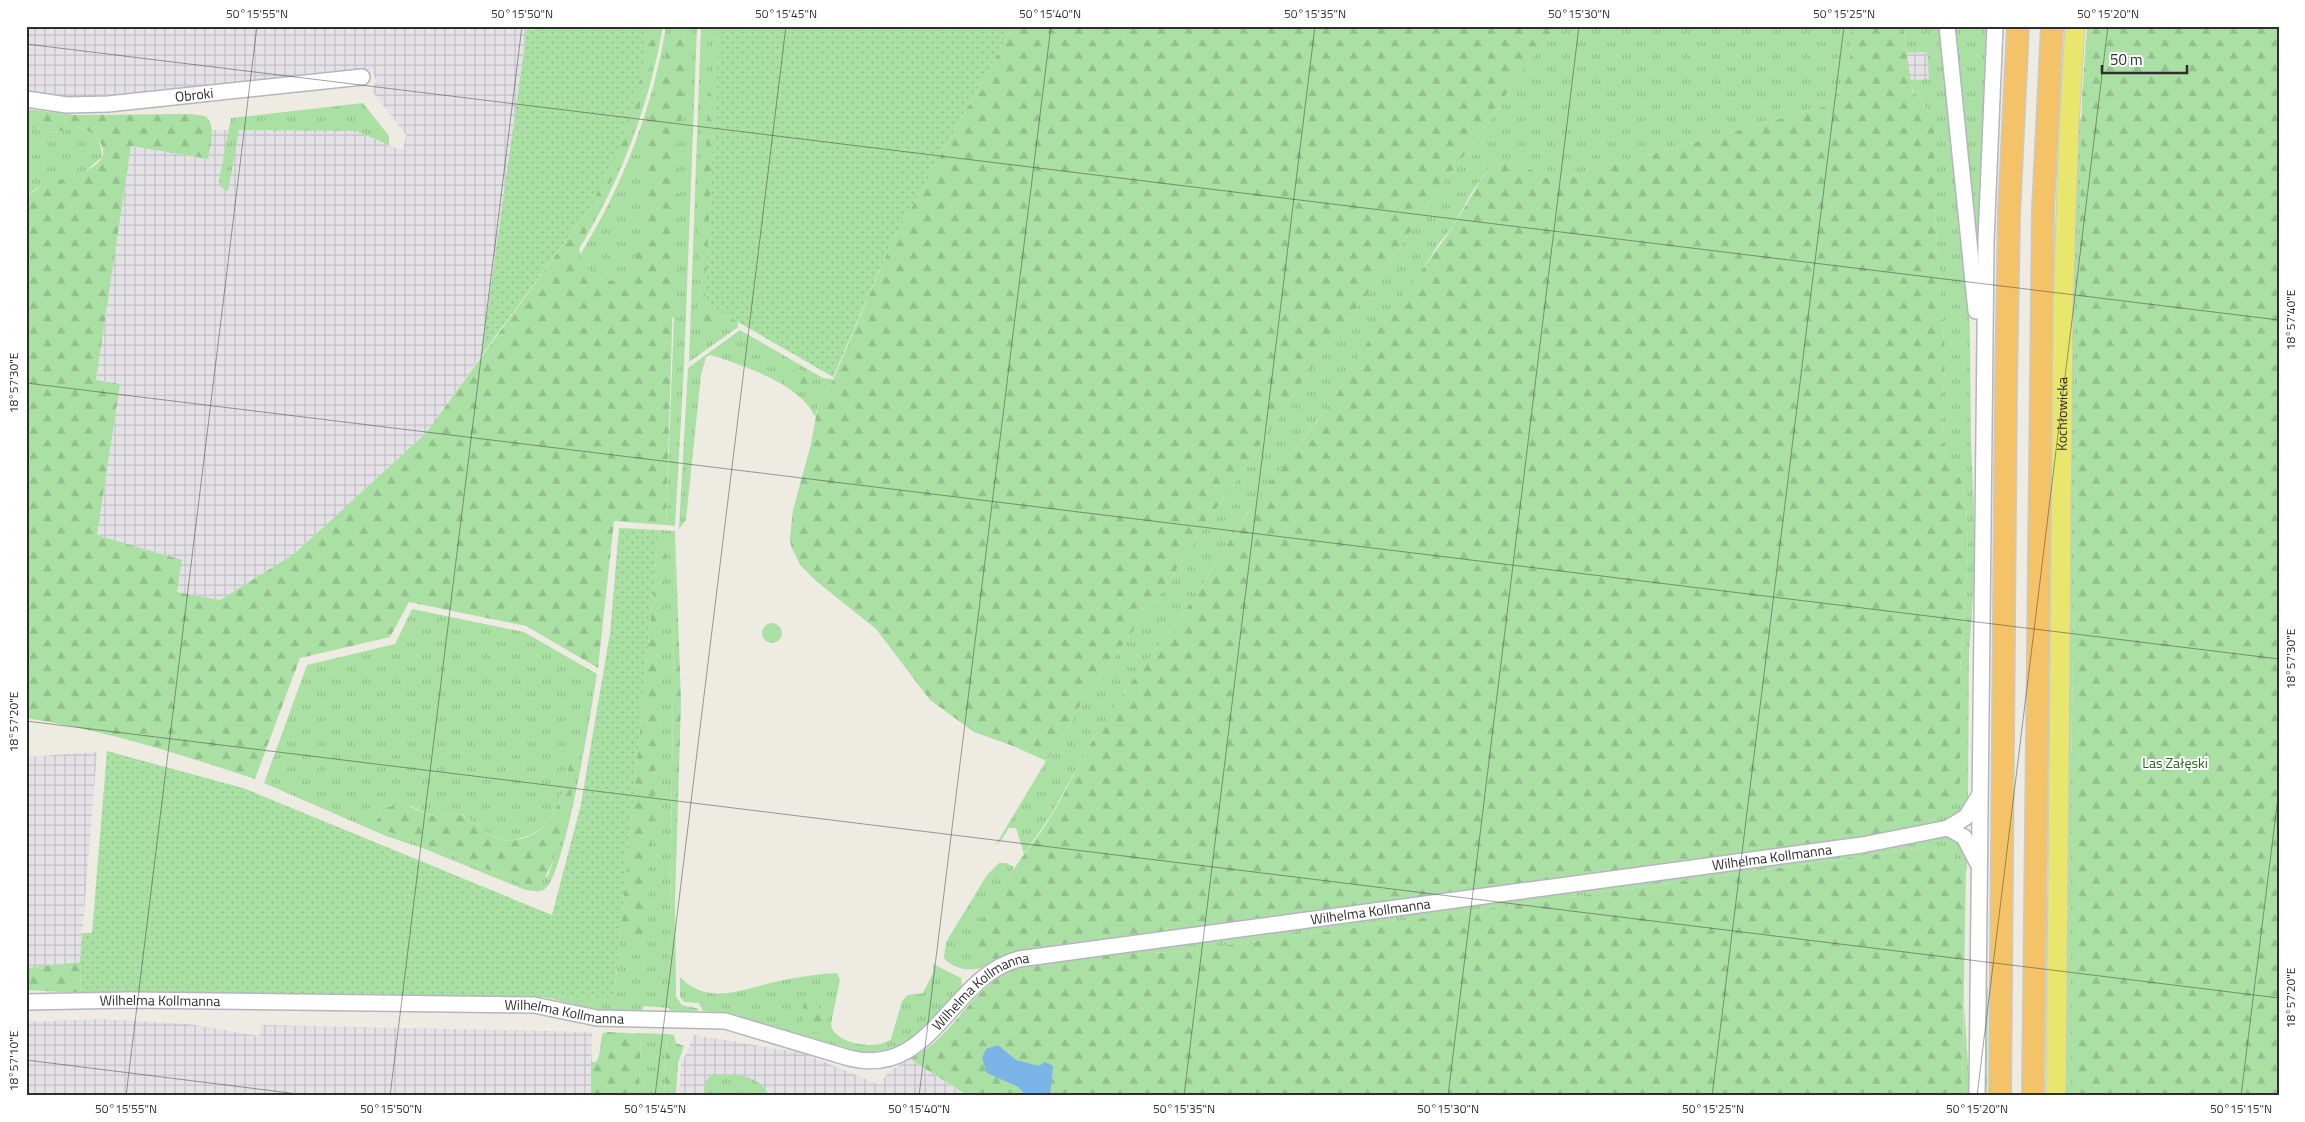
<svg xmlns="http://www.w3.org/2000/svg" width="2305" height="1122" font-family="'Titillium Web',sans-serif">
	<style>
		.industrial { fill: url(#industrial-grid) }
		.grass { fill: url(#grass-tufts); fill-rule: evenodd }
		.forest { fill: url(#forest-firs) }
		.garden { fill: url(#garden-dots) }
		.water { fill: #7db4e8 }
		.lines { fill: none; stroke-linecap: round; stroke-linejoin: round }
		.minor-casing { stroke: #b5b5c0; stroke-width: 18 }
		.major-casing { stroke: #c9c9c9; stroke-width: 21 }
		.highway-casing { stroke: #c9c9c9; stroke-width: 24 }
		.minor { stroke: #fff; stroke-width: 15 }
		.major { stroke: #e8e66d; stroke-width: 19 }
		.highway { stroke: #f4c367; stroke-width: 21 }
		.ticks { fill: none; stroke: #2e2e2e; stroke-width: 1; stroke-opacity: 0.45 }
		.labels { text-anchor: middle; stroke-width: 4; stroke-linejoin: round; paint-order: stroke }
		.street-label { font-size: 14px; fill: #2e2e2e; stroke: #fff }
		.park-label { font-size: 14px; fill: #216821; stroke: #fff }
		.neatline { fill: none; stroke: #2e2e2e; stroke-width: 2 }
		.ticks-label { font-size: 12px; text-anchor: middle; fill: #2e2e2e }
	</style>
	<defs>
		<pattern id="industrial-grid" width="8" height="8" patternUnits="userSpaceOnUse" patternTransform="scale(1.25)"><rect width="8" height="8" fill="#e4e1e7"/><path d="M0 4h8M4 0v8" fill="none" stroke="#c4c1c6"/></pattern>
		<pattern id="grass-tufts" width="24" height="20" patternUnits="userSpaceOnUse" patternTransform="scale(1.25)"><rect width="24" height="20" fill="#aae0a3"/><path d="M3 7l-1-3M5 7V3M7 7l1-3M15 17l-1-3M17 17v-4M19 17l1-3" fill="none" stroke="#93c08d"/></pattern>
		<pattern id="forest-firs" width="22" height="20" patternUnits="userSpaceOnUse" patternTransform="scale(1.25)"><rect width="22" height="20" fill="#aae0a3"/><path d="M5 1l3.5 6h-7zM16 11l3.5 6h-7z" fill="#93c08d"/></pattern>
		<pattern id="garden-dots" width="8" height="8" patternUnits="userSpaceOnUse" patternTransform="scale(1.25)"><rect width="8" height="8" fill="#aae0a3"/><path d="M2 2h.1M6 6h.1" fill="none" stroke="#93c08d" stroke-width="1.8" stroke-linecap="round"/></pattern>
	</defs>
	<rect width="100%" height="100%" fill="#eeebe2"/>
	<!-- industrial -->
	<g class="industrial">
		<path d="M26 26H534L533 30H527L481 356 426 433 294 554 220 600 177 592 182 560 97 535 120 384 96 380 131 146 207 159 212 130 356 131 396 148 403 150 406 135 372 91 376 81 372 70 262 82 256 80 228 83 224 86 167 92 74 97 26 91Z"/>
		<path d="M1927 52 1929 79 1909 80 1907 53Z"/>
		<path d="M97 752 80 962 26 968V757Z"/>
		<path d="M100 1019 189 1024 259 1036 262 1025 592 1032 591 1096H26V1022Z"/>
		<path d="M694 1035 803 1053 880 1085 889 1071 910 1059 967 1096H679L681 1065Z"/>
	</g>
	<!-- grass -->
	<g class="grass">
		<path d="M649 26H663C649 106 621 180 579 249L581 230 641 77Z"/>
		<path d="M666 26H697L684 366 675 526 666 525 674 318 613 281 599 279 593 275 583 264 580 255C623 185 653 108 666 26Z"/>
		<path d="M701 26H719L705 303 738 322V327L689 362Z"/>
		<path d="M1557 26H1851C1850 33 1852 40 1851 46 1849 67 1843 97 1823 107L1554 181 1520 164 1494 162 1472 192 1453 226 1440 242 1416 279 1361 353 1331 403 1245 516 1195 597 1124 692 1093 739 1051 815 1024 854 1016 828H1009L1002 839 995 846 1046 761 1061 740 1084 698 1167 585 1207 521 1240 476 1317 360 1378 281 1437 191 1485 128 1516 79Z"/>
		<path d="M1903 26H1942L1968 284 1970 333 1971 444 1976 554 1969 653 1968 801C1965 820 1940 822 1925 825 1945 813 1955 809 1960 784V671L1968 556 1966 503 1961 479 1946 455 1942 436 1945 353 1934 201V121C1928 106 1913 97 1909 80L1929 79 1927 52 1907 53Z"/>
		<path d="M1953 26H1989L1978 255Z"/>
		<path d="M363 103 389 136V145L356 131 239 130 228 191 221 187 219 181 231 118Z"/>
		<path d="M2082 118 2071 772V1096H2062L2069 317 2078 120Z"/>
		<path d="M26 126C35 129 44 132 54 132 60 132 67 128 73 128 91 126 103 141 102 157L83 173 37 188 26 197Z"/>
		<path d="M740 330 823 378 832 379V382L818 405 815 417C801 385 747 367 717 357L710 355 706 357 701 375 686 520 679 529 688 368Z"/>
		<path d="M659 530 675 531 669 1008 644 1006 642 1011H603L544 997 614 998Z"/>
		<path d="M412 609 524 632 597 674C592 706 565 875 545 889 539 893 530 891 523 889L425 849 386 836 264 783 307 665 395 644ZM574 752 579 754 560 839 548 876 523 884 427 845 386 831 377 818C383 806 401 802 413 807 420 810 427 815 434 816 444 817 454 812 464 816 478 823 487 836 503 840 509 842 515 840 521 838 558 830 564 787 571 756Z"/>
		<circle cx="772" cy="633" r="10"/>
		<path d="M1945 835 1958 839 1967 854V870L1959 862 1927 847 1186 951 1136 954 1127 950Z"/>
		<path d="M999 863H1006L1014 867 983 920 974 952 984 966 987 965C974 973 954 970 944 958L946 942 987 875Z"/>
		<path d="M933 964 961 978 962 988C933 1021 906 1059 857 1051L723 1013 703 1011 699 1003 684 1002 680 997V977C708 1007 745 988 779 981 798 977 817 974 837 973L840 980 831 1024C833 1044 877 1051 891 1039L902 1001 908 995 923 993 933 973Z"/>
		<path d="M1984 989H1988L1987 1096H1983Z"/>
		<path d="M1964 1003 1970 1096H1962Z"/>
		<path d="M636 1033 667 1034 664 1096H639L641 1035Z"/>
		<path d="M713 1074C735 1075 759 1073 769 1096H704C705 1087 704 1079 713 1074Z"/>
	</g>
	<!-- forest -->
	<g class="forest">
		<path d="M649 26H661L644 83 638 115 626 150 579 247C581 268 597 284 619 280L630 272 642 242 647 210 643 161 646 134 663 71 671 26H686L685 87 677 146 678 190 674 268 666 525 614 521 598 668 526 626 409 602 390 637 300 658 255 779C180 754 104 730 26 718V197C33 193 38 187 46 184 60 178 115 170 101 144 97 137 91 131 84 129 73 125 63 132 53 132 44 132 35 129 26 126V109L75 115 191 114 205 116C217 125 210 146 208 159L131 146 96 380 120 384 97 535 182 560 177 592 220 600 294 554 426 433 590 208 641 77Z"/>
		<path d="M712 26H719L705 303 736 321 732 327H722L708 334 702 332 697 325 700 283 698 207 699 180 706 153 708 105 713 63Z"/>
		<path d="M1013 26H1557L1516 79 1485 128 1437 191 1378 281 1317 360 1240 476 1207 521 1167 585 1084 698 1061 740 1046 761 1013 746 974 732 930 700 876 629 816 581 800 565 791 546 790 537 793 510 811 444 818 405 832 382 891 244Z"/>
		<path d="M1851 26H1903L1912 90 1931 115 1934 121V201L1945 353 1942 436 1946 455 1961 479 1966 503 1968 556 1960 671V784C1954 830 1894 832 1858 840L1034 948C1017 952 1002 954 987 965H979L974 960C969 916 1028 854 1050 818 1066 792 1078 764 1094 738 1121 692 1155 652 1186 609 1210 577 1228 540 1251 508 1276 472 1305 440 1330 404 1341 389 1349 371 1359 355 1388 312 1421 273 1450 231 1466 207 1476 185 1494 162L1520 164 1554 181 1823 107C1843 97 1849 67 1851 46 1852 40 1850 33 1851 26Z"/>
		<path d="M2087 26H2279V1096H2071V772L2082 98Z"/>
		<path d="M799 369 810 375 811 389 806 392 788 386 784 381 793 370Z"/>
		<path d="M675 531 681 702 675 902 676 997 682 1005 699 1009 698 1011H671L669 1008Z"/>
		<path d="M666 549 647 939 640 944 635 943 621 927 657 555Z"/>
		<path d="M574 752 578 753 579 759C574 783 557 873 538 885L523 884 427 845 386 831 378 826 376 822 382 810C406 799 409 808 429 815 440 819 452 811 463 816 477 822 486 835 502 840 508 842 515 840 521 839 558 830 564 787 571 756Z"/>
		<path d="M1927 847C1956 848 1946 852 1966 866L1962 1096H968L910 1059C960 1034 971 979 1030 964L1127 950 1136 954 1186 951Z"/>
		<path d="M80 962 81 993 26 990V968Z"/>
		<path d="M810 999 828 1016 827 1027 824 1032C804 1037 800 1019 804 1003Z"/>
		<path d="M608 1032 641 1034 639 1096H591V1056L592 1062H596C602 1053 599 1043 603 1033Z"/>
		<path d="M667 1034 674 1035 676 1043 684 1046 678 1063 676 1096H664Z"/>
	</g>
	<!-- garden -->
	<g class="garden">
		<path d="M534 26H649L641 77 617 153 590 208 481 356 527 29 533 30Z"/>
		<path d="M719 26H1013L891 244 833 377 705 303Z"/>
		<path d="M619 528 659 530 614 998 81 993 80 962 82 933H92L107 751 243 788 552 915 581 804 610 633Z"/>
	</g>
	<!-- water -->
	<path class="water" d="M998 1045 1016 1060 1039 1066 1045 1062 1053 1066 1050 1096H1027L1018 1087 987 1073 982 1058 986 1049Z"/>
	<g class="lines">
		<!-- minor casing -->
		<g class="minor-casing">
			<g id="minor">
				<path d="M1947 26 1976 311"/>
				<path id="s1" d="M26 99 67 105 108 104 362 77"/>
				<path d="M1948 828 1964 837 1977 862"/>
				<path id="s2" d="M26 1002 130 1000 534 1005 597 1018 725 1021 849 1058C932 1079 950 977 1019 959L1862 845 1948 828 1966 817 1979 796"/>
				<path d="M1977 1096 1986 241 1995 26"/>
			</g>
		</g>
		<!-- major casing -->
		<g class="major-casing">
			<g id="major">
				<path id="s3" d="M2056 1096 2063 308 2069 126 2075 26"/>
			</g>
		</g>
		<!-- highway casing -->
		<g class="highway-casing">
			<g id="highway">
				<path d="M2000 1096 2006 382 2009 214 2018 26"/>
				<path d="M2033 1096 2043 210 2052 26"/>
			</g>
		</g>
		<!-- minor -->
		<use href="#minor" class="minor"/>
		<!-- major -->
		<use href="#major" class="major"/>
		<!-- highway -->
		<use href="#highway" class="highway"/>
	</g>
	<!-- ticks -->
	<path class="ticks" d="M26 44 2279 320M26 383 2279 659M26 721 2279 998M26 1060 314 1096M126 1096 257 26M390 1096 522 26M655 1096 786 26M919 1096 1051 26M1184 1096 1315 26M1448 1096 1579 26M1712 1096 1844 26M1977 1096 2108 26M2241 1096 2279 789"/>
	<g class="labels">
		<!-- street labels -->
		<g class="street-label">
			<text dy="5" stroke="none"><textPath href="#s1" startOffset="169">Obroki</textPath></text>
			<text dy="5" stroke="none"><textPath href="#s3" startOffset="682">Kochłowicka</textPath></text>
			<text dy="5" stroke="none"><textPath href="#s2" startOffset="1796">Wilhelma Kollmanna</textPath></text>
			<text dy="5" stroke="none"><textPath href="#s2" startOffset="1391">Wilhelma Kollmanna</textPath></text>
			<text dy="5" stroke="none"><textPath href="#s2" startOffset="986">Wilhelma Kollmanna</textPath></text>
			<text dy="5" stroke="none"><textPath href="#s2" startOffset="134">Wilhelma Kollmanna</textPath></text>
			<text dy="5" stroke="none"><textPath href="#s2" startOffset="539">Wilhelma Kollmanna</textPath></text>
		</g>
		<!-- park labels -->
		<g class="park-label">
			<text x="2175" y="768">Las Załęski</text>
		</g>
	</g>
	<!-- border -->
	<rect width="2305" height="1122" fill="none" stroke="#ffffff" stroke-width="55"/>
	<!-- scale -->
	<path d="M2102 65v8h85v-8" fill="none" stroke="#2e2e2e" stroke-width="2.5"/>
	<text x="2110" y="65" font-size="15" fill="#2e2e2e" stroke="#ffffff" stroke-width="4" paint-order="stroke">50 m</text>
	<rect x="28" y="28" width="2250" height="1066" class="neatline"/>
	<g class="ticks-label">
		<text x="257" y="18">50°15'55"N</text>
		<text x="522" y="18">50°15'50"N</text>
		<text x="786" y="18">50°15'45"N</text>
		<text x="1050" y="18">50°15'40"N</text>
		<text x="1315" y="18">50°15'35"N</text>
		<text x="1579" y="18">50°15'30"N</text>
		<text x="1844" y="18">50°15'25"N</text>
		<text x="2108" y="18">50°15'20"N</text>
		<text transform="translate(2291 320) rotate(-90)" y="4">18°57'40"E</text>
		<text transform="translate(14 383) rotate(-90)" y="4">18°57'30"E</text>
		<text transform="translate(2291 659) rotate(-90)" y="4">18°57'30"E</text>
		<text transform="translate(14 722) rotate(-90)" y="4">18°57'20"E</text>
		<text transform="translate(2291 998) rotate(-90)" y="4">18°57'20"E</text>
		<text transform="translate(14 1061) rotate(-90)" y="4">18°57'10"E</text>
		<text x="126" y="1113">50°15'55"N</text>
		<text x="391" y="1113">50°15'50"N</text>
		<text x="655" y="1113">50°15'45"N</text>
		<text x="919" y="1113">50°15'40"N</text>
		<text x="1184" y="1113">50°15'35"N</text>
		<text x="1448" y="1113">50°15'30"N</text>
		<text x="1713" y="1113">50°15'25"N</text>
		<text x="1977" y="1113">50°15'20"N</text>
		<text x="2241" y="1113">50°15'15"N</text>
	</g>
</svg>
